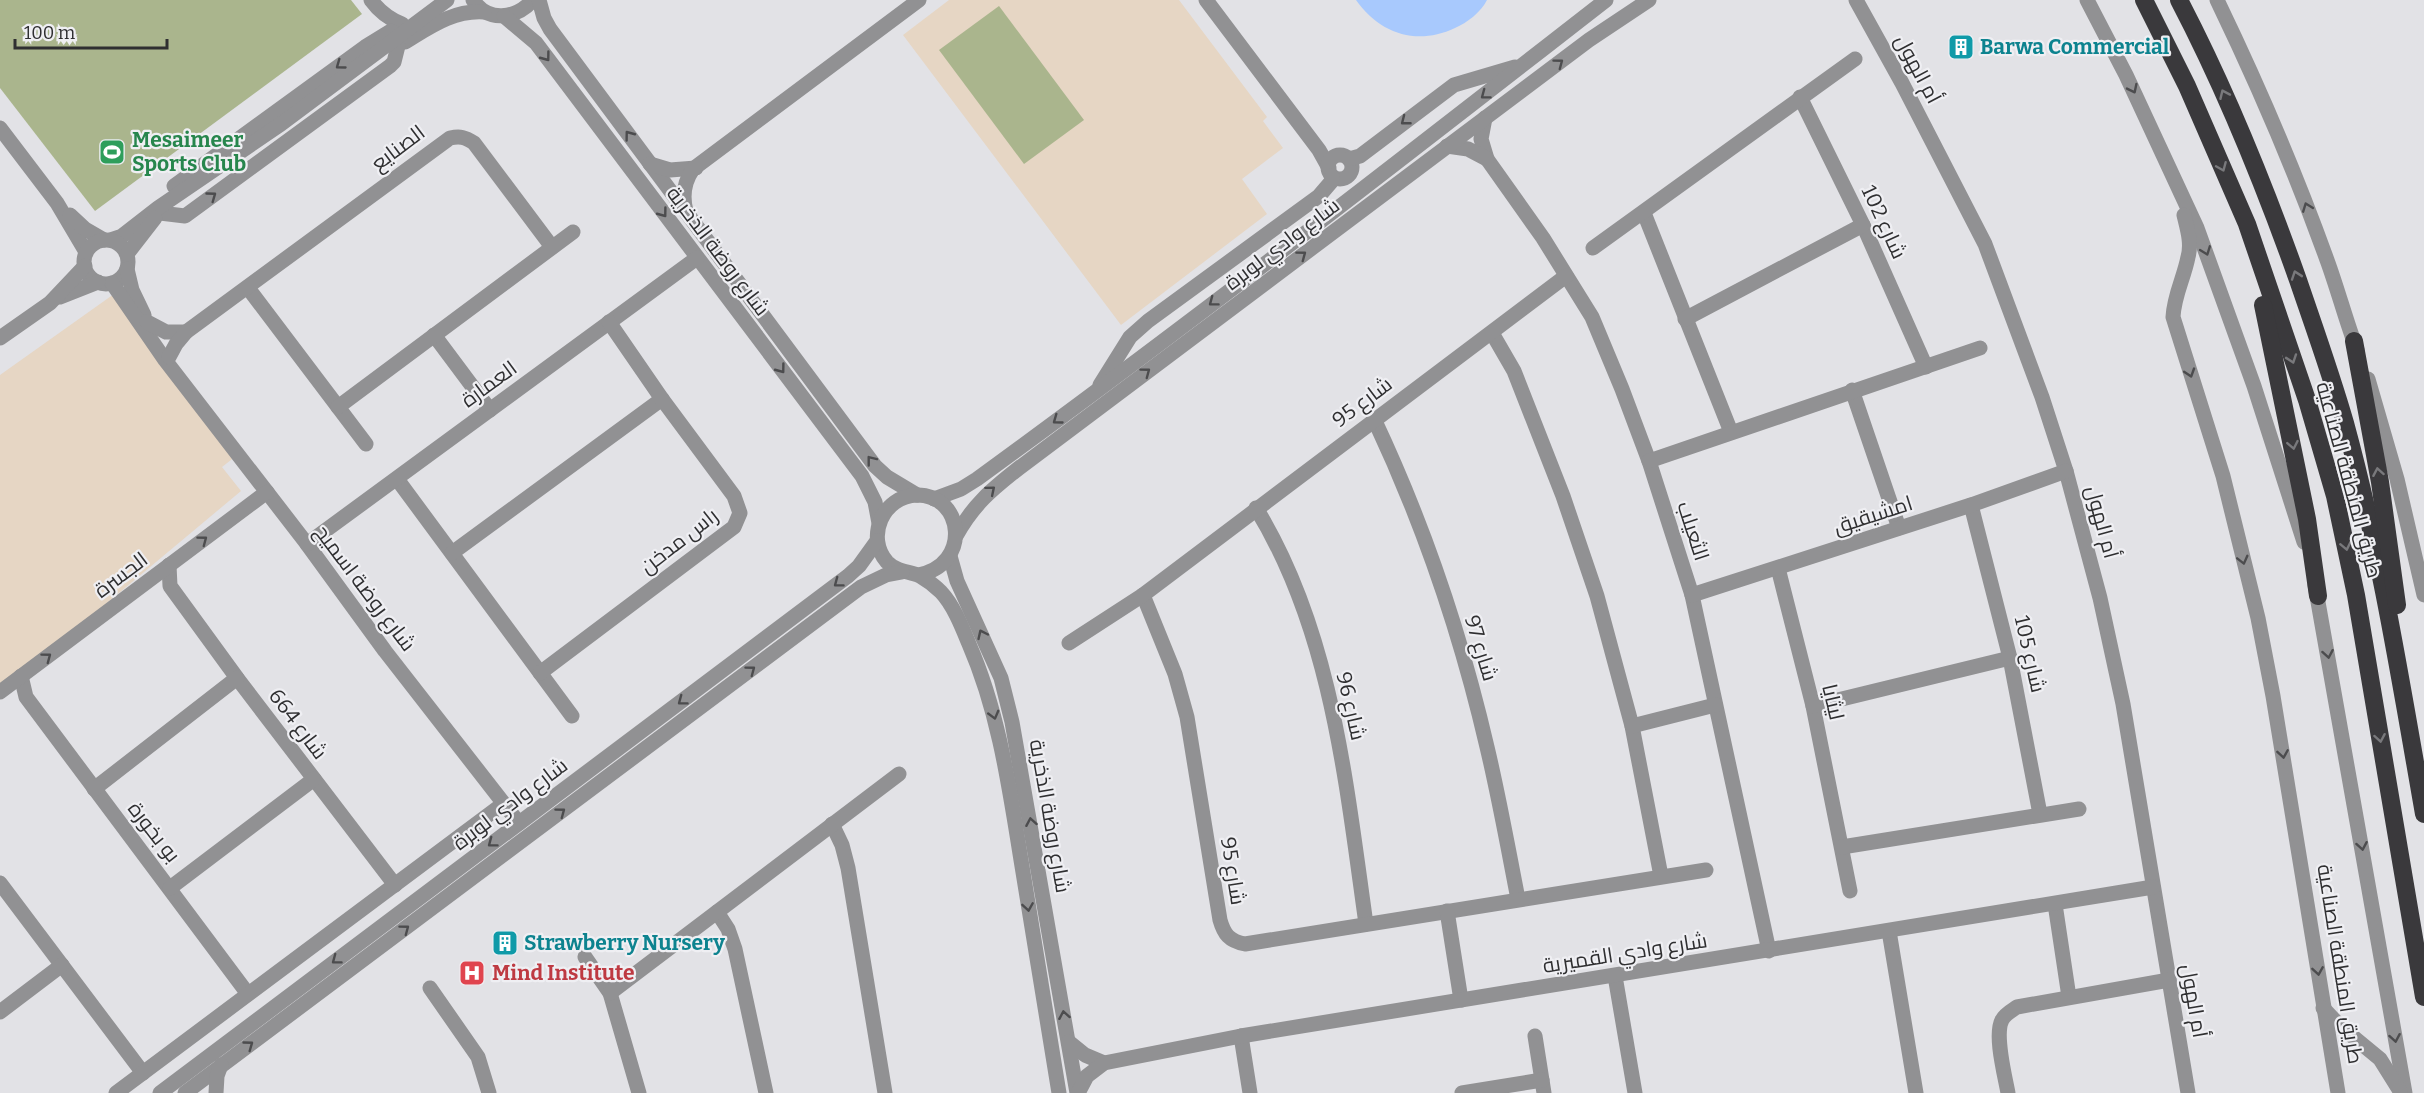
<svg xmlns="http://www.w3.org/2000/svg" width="2424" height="1093" font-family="Bitter,Cairo,serif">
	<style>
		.education { fill: #e6d6c4 }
		.green { fill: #aab58d }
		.water { fill: #a8c9fd }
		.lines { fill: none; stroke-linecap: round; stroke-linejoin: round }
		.minor { stroke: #919193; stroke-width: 15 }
		.highway { stroke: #3a393c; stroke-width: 18 }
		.oneway { stroke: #4c4c4e }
		.oneway2 { stroke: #79797c }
		.labels { text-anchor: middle; stroke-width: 4.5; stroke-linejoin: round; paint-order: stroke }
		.culture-label { font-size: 21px; font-weight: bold; fill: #0d838f; stroke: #efeff3; text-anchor: start }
		.street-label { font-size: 21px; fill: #2f2f31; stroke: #efeff3 }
		.leisure-label { font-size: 21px; font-weight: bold; fill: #27864d; stroke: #efeff3; text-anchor: start }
		.health-label { font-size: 21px; font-weight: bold; fill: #be3a42; stroke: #efeff3; text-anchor: start }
	</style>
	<rect width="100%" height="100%" fill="#e2e2e6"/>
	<!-- education -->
	<g class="education">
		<path d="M949 0H1179L1267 117 1263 121 1283 148 1242 179 1267 214 1121 325 903 35Z"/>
		<path d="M114 294 236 456 222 467 241 491 95 613 0 684V375Z"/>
	</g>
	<!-- green -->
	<g class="green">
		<path d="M0 0H351L362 14 95 211 0 88Z"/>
		<path d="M999 6 1084 120 1024 164 939 50Z"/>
	</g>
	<!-- water -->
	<path class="water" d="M1356 0H1487C1481 12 1467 23 1455 28 1417 46 1380 34 1356 0Z"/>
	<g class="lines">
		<!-- minor -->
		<g class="minor">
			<path d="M371 0C379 11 389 19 402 24"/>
			<path d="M473 0C488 23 516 19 533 0"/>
			<path d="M539 0 544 18 550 29 875 466 887 477 917 495"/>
			<path d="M1206 0 1319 150 1329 168"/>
			<path d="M1856 0 1902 83 1985 244 2042 397 2066 471 2100 598 2123 704 2188 1093"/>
			<path d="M2087 0 2126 75 2197 228 2254 386 2304 542"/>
			<path d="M2217 0C2258 85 2295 171 2327 260 2338 290 2346 321 2357 350"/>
			<path d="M504 16 536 43 862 476 875 502 879 523"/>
			<path d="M405 42C430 27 453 10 484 12"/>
			<path d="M1800 97 1863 225 1926 367"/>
			<path d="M1485 118 1481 139 1487 159 1543 238 1592 317 1622 389 1649 461 1692 595 1769 951"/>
			<path d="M0 128 57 203 86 252"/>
			<path d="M1447 146 1468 149 1487 159"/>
			<circle cx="1340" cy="167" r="12"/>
			<path d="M1349 159 1360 156 1454 85 1515 67"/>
			<path d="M650 164 670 170 696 168"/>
			<path d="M174 186 365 47 391 31"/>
			<path d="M686 211C682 196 684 182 693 169L919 0"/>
			<path d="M160 213 185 216 390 66 394 62 398 46"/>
			<path d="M1644 213 1731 432"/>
			<path d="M70 215 85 229 104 240"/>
			<path d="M2184 215C2187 228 2192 243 2188 257 2184 278 2174 295 2173 317L2223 476 2258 618 2273 696 2338 1093"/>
			<path d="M110 240 122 236 158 208 281 124 447 0"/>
			<circle cx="106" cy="262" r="22"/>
			<path d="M1593 248 1855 59"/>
			<path d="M127 254 155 218"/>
			<path d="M127 269 132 290 144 315"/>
			<path d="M112 283 165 360 307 544 385 651 519 823"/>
			<path d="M248 288 366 444"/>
			<path d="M60 297 98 282"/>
			<path d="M1685 319 1863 225"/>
			<path d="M147 322 166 332H186"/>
			<path d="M1492 333 1514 371 1563 496 1597 596 1632 726 1661 876"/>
			<path d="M434 335 490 410"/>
			<path d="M0 338 50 303 85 266"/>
			<path d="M169 357 176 344 186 332 450 138C460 136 465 137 474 143L552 247"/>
			<path d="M2368 379 2397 479 2424 595"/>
			<path d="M1100 385 1130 337 1148 321 1319 196 1331 182 1332 176"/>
			<path d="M1852 390 1899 528"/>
			<path d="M338 407 573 232"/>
			<path d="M1374 419C1423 523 1461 635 1487 747 1499 797 1508 848 1518 899"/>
			<path d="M1649 461 1980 348"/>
			<path d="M397 479 572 716"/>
			<path d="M934 499 961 489 977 479C1190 324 1398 162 1606 0"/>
			<path d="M1971 505 2010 658 2040 814"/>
			<path d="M1256 508C1332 632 1346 783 1366 924"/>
			<path d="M956 536C973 505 991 490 1019 468L1589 40 1649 0"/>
			<path d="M307 544 697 258"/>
			<path d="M452 553 662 399"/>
			<path d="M950 556 957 581 1001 678 1012 722 1077 1093"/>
			<path d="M169 565 170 586 237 678 395 885"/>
			<path d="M1778 568 1813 706 1850 891"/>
			<path d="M918 575C972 565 964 495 917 495 883 496 865 537 887 562 897 572 908 571 920 576 927 580 935 586 941 592 954 606 962 627 969 644 999 713 1009 786 1021 860 1034 938 1046 1015 1059 1093"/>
			<path d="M2315 585 2405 1093"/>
			<path d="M1143 595 1175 674 1187 717 1220 920C1224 934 1229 941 1245 944L1706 870"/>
			<path d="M1692 595 1971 505 2066 471"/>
			<path d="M1069 643 1143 595 1566 276"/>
			<path d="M540 673 734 527 740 513 734 496 662 399 609 322"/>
			<path d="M21 676 26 697 248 994"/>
			<path d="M0 692 267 492"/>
			<path d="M1813 706 2010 658"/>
			<path d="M1632 726 1715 705"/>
			<path d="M94 789 237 678"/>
			<path d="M832 824 842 845 848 868 885 1093"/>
			<path d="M1842 847 2079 809"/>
			<path d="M0 883 143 1073"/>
			<path d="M170 888 314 779"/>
			<path d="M2055 904 2069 997"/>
			<path d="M1447 911 1461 1000"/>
			<path d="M717 912 728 929 735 949 766 1093"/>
			<path d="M1889 931 1916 1093"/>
			<path d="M585 957 610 993 639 1093"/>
			<path d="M1615 976 1635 1093"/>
			<path d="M430 988 478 1057 489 1093"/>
			<path d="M610 993 899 774"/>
			<path d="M2323 1008 2340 1026 2380 1059 2400 1091"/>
			<path d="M0 1012 62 965"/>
			<path d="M1241 1036 1250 1093"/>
			<path d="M1535 1036 1544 1093"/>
			<path d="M1069 1042 1085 1055 1104 1063"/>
			<path d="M116 1093 503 804"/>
			<path d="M160 1093 848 576 859 566 877 541"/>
			<path d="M185 1093 861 587 886 575 902 572"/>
			<path d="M216 1093 217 1076 221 1065"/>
			<path d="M1078 1093 1087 1076 1104 1063 1241 1036 2153 887"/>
			<path d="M1462 1093 1542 1080"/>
			<path d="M2008 1093C2005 1076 1994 1035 2002 1020 2005 1014 2011 1011 2017 1007L2169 980"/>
		</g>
		<!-- highway -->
		<g class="highway">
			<path d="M2144 0 2187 86 2247 224 2307 400 2335 496 2356 595 2424 997"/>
			<path d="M2179 0C2226 90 2264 184 2298 280 2314 327 2331 374 2345 423 2380 551 2401 683 2424 814"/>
			<path d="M2263 305 2307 519 2318 596"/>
			<path d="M2354 341 2380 482 2397 605"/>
		</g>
	</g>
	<!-- one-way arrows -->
	<defs><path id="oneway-chevron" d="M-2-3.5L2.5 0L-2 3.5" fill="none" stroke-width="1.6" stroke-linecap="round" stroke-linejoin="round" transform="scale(1.5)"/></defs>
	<g class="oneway">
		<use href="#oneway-chevron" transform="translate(546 57) rotate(53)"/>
		<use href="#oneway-chevron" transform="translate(1559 63) rotate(-37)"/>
		<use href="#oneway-chevron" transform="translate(340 65) rotate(144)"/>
		<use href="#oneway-chevron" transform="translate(2133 89) rotate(64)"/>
		<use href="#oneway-chevron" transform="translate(1485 95) rotate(143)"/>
		<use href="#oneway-chevron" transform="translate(1405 121) rotate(142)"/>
		<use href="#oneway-chevron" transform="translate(629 135) rotate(-127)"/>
		<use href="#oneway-chevron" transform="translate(212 196) rotate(-36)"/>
		<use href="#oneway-chevron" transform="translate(2307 207) rotate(-111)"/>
		<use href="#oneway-chevron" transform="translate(663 213) rotate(53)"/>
		<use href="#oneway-chevron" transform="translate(2206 251) rotate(69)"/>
		<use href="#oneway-chevron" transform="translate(1302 255) rotate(-37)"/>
		<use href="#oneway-chevron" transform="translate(1213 302) rotate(143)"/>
		<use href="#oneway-chevron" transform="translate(781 369) rotate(53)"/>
		<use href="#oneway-chevron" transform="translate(1146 372) rotate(-37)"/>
		<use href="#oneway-chevron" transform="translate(2190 373) rotate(72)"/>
		<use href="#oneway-chevron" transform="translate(1057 420) rotate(144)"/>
		<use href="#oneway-chevron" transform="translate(871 460) rotate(-128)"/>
		<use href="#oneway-chevron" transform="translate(991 490) rotate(-40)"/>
		<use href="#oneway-chevron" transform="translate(203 540) rotate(-37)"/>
		<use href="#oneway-chevron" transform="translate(2243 560) rotate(76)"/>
		<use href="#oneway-chevron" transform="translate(838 583) rotate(143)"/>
		<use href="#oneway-chevron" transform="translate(982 634) rotate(-115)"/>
		<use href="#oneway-chevron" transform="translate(2328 654) rotate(80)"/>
		<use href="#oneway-chevron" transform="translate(47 657) rotate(-37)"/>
		<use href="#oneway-chevron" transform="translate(751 670) rotate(-37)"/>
		<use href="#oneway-chevron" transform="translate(682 701) rotate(143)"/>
		<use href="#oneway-chevron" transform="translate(994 715) rotate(75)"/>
		<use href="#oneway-chevron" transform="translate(2283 754) rotate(81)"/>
		<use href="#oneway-chevron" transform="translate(561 812) rotate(-37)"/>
		<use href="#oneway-chevron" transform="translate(1031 822) rotate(-100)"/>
		<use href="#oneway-chevron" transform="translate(492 843) rotate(143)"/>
		<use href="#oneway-chevron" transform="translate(2362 846) rotate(80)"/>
		<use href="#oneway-chevron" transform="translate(1028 907) rotate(81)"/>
		<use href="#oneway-chevron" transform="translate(405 929) rotate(-37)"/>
		<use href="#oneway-chevron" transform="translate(336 960) rotate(143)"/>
		<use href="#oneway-chevron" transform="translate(2318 971) rotate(81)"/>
		<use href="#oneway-chevron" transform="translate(1064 1015) rotate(-100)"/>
		<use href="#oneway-chevron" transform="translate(2395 1038) rotate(80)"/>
		<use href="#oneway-chevron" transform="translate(249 1045) rotate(-36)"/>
	</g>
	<g class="oneway2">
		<use href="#oneway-chevron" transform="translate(2224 94) rotate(-114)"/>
		<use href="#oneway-chevron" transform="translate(2222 167) rotate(67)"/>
		<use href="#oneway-chevron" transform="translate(2296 275) rotate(-109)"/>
		<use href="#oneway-chevron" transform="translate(2292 359) rotate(71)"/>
		<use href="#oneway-chevron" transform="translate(2293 445) rotate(79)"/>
		<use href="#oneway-chevron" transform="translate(2378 472) rotate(-100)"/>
		<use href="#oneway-chevron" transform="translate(2346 546) rotate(78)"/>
		<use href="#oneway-chevron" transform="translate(2380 738) rotate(80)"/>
	</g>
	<!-- icons -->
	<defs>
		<g id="building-square" transform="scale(1.35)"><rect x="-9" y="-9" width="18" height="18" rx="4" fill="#0f9aa8" stroke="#efeff3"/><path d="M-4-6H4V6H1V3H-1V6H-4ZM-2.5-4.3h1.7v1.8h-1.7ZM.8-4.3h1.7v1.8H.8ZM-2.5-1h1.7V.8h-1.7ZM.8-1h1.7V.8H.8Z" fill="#fff"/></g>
		<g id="stadium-square" transform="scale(1.35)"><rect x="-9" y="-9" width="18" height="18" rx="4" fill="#2e9e5b" stroke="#efeff3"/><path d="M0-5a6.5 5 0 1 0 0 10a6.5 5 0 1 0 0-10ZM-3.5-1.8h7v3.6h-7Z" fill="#fff"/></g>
		<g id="hospital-square" transform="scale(1.35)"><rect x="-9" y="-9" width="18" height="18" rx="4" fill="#e0444e" stroke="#efeff3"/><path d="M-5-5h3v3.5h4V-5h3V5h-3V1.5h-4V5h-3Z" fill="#fff"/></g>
	</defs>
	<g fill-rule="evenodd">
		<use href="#building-square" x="1961" y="47"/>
		<use href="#stadium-square" x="112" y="152"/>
		<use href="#building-square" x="505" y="943"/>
		<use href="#hospital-square" x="472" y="973"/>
	</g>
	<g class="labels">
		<!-- culture labels -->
		<g class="culture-label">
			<text x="1980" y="54">Barwa Commercial</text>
			<text x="524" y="950">Strawberry Nursery</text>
		</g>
		<!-- street labels -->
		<g class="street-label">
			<text transform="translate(1918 69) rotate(62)" y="7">أم الهول</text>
			<text transform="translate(398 148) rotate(-37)" y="7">الصنايع</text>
			<text transform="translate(1884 222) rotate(65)" y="7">شارع 102</text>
			<text transform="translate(1282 244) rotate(-37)" y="7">شارع وادي لوبرة</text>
			<text transform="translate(718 251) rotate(53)" y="7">شارع روضة الذخرية</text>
			<text transform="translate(489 384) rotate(-36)" y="7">العمارة</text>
			<text transform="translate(1362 402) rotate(-37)" y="7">شارع 95</text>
			<text transform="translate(2349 480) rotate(75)" y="7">طريق المنطقة الصناعية</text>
			<text transform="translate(1873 515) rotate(-18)" y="7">امشيقيق</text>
			<text transform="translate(2102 522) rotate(75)" y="7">أم الهول</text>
			<text transform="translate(1693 531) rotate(72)" y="7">الثعيلب</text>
			<text transform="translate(679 541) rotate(-38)" y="7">راس مدخن</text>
			<text transform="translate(121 575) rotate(-37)" y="7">الجسرة</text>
			<text transform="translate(365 588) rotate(53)" y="7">شارع روضة اسميح</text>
			<text transform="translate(1481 648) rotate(73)" y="7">شارع 97</text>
			<text transform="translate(2030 654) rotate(77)" y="7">شارع 105</text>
			<text transform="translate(1833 702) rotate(77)" y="7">ليثايا</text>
			<text transform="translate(1351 706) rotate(77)" y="7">شارع 96</text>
			<text transform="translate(298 724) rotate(53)" y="7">شارع 664</text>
			<text transform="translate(510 804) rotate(-37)" y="7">شارع وادي لوبرة</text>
			<text transform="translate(1050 816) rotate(80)" y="7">شارع روضة الذخرية</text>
			<text transform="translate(154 832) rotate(52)" y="7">بو بخورة</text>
			<text transform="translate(1233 871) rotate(81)" y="7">شارع 95</text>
			<text transform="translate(1625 953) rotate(-9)" y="7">شارع وادي القميرية</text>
			<text transform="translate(2340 964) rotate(81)" y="7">طريق المنطقة الصناعية</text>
			<text transform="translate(2194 1001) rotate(80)" y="7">أم الهول</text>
		</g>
		<!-- leisure labels -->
		<g class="leisure-label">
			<text x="132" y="147">Mesaimeer<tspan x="132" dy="24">Sports Club</tspan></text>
		</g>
		<!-- health labels -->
		<g class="health-label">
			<text x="492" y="980">Mind Institute</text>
		</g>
	</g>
	<!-- scale -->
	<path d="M15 39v9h152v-9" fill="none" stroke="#2f2f31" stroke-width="3"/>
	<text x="24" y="39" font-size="18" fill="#2f2f31" stroke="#efeff3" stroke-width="4.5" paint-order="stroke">100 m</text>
</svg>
